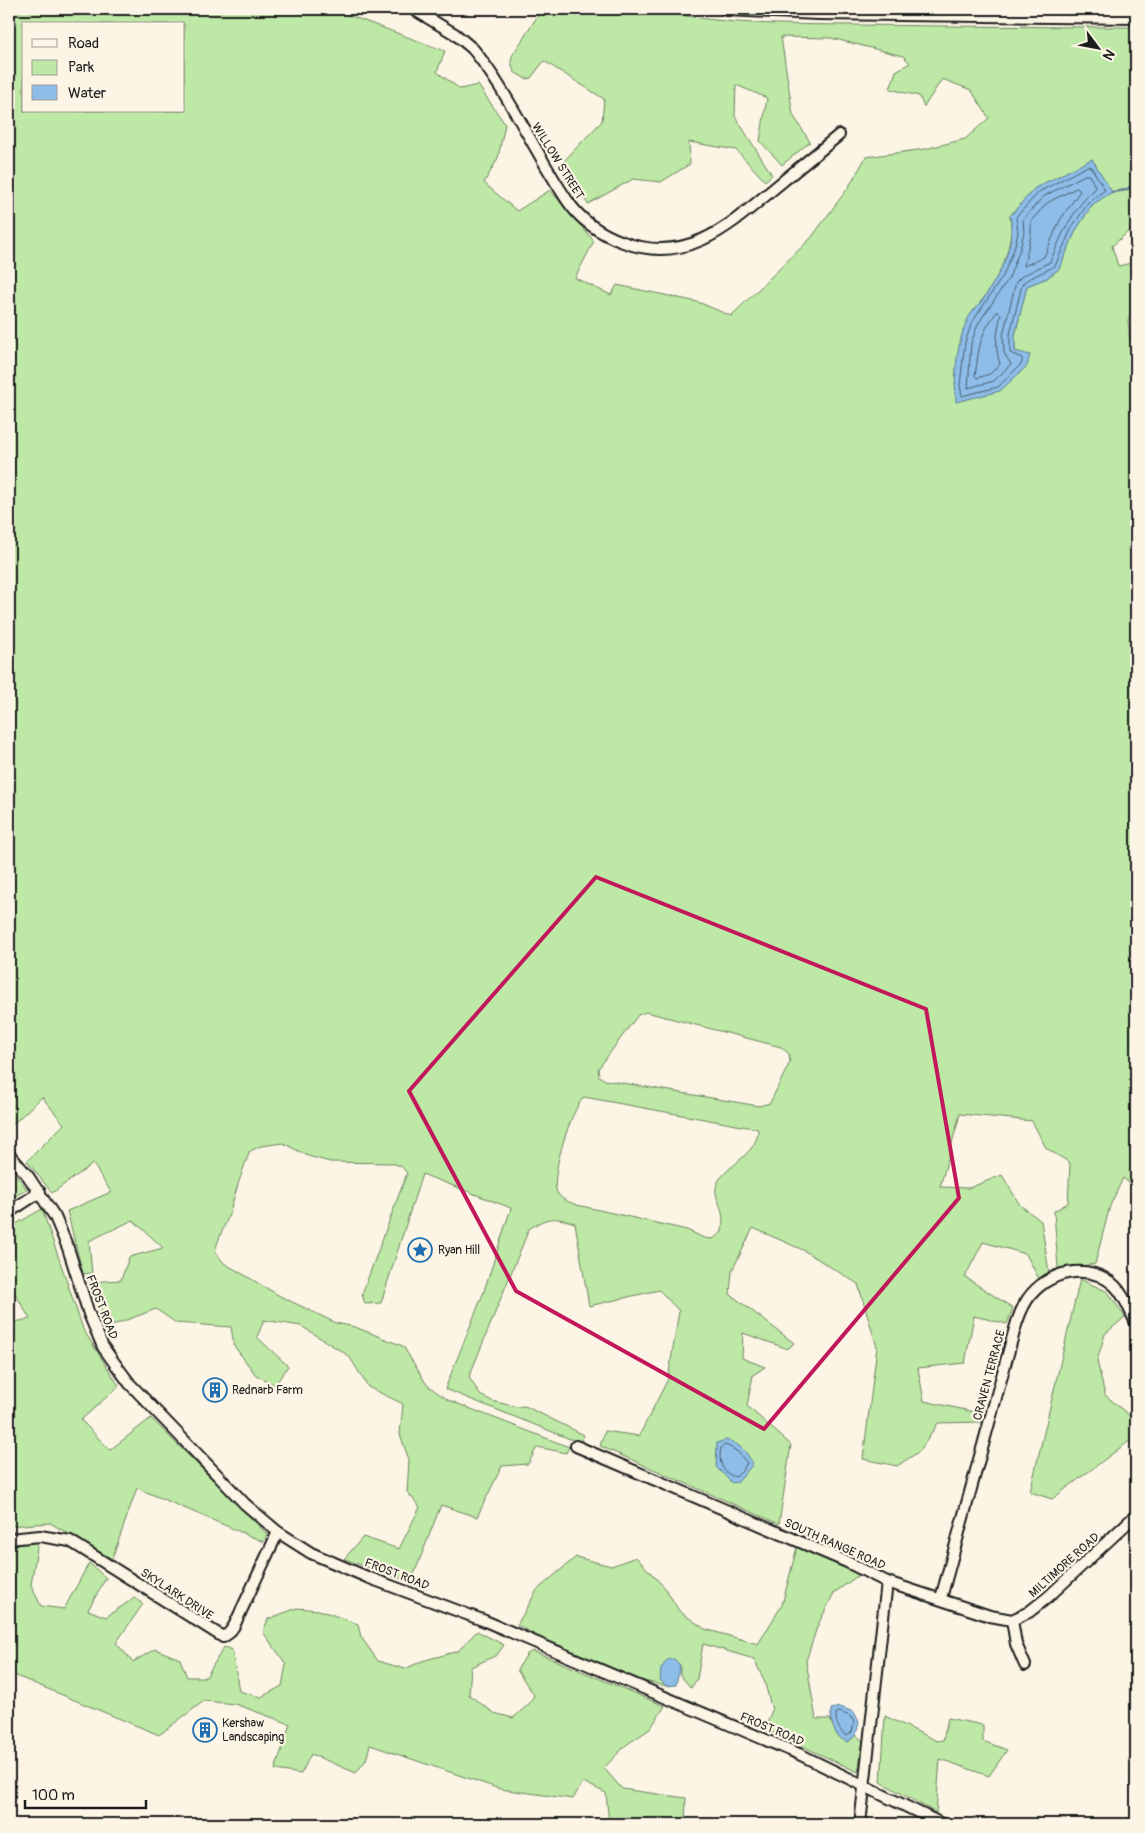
<svg xmlns="http://www.w3.org/2000/svg" width="1145" height="1833" font-family="Pangolin,sans-serif">
	<style>
		.green { fill: #bde8a5; stroke: #6c8260; fill-rule: evenodd }
		.water { fill: #8dbde8; stroke: #607d96 }
		.lines { fill: none; stroke-linecap: round; stroke-linejoin: round }
		.shore { stroke: #495c6e; stroke-width: 1 }
		.stream { stroke: #607d96; stroke-width: 2.5 }
		.minor-casing { stroke: #1c1c1c; stroke-width: 14 }
		.tertiary-casing { stroke: #1c1c1c; stroke-width: 16 }
		.minor { stroke: #fcf5e5; stroke-width: 10 }
		.tertiary { stroke: #fcf5e5; stroke-width: 12 }
		.marked { fill: none; stroke: #c2185b; stroke-width: 4; stroke-linejoin: round }
		.labels { text-anchor: middle; stroke-width: 4.5; stroke-linejoin: round; paint-order: stroke }
		.street-label { font-size: 12px; fill: #1c1c1c; stroke: #fcf5e5 }
		.poi-label { font-size: 12px; fill: #1c1c1c; stroke: #fcf5e5; text-anchor: start }
	</style>
	<rect width="100%" height="100%" fill="#fcf5e5"/>
	<filter id="ink" filterUnits="userSpaceOnUse"><feTurbulence type="fractalNoise" baseFrequency=".02" numOctaves="2"/><feDisplacementMap in="SourceGraphic" scale="10" xChannelSelector="R" yChannelSelector="G"/><feConvolveMatrix kernelMatrix="1 2 1 2 8 2 1 2 1" color-interpolation-filters="sRGB"/></filter>
	<g filter="url(#ink)">
		<!-- green -->
		<g class="green">
			<path d="M9 9H307L314 13 335 10 445 51 437 72 460 89 478 85 505 124 498 158 484 183 517 211 550 190 594 241 575 278 611 295 617 285 698 302 731 316 811 238 848 188 866 157 925 149 965 139 989 118 971 90 942 79 924 107 919 96 890 89 896 71 910 63 903 56 831 38 781 37 793 115 810 142 782 165 760 141 767 98 736 85 735 116 772 175 765 181 736 150 689 142 690 164 661 182 633 179 588 204 560 165 602 121 604 99 544 61 531 78 526 79 514 72 511 62 512 56 542 9H656C718 26 787 24 852 25 947 26 1041 27 1136 27V225L1112 246 1118 266 1136 262V302L1128 321 1130 339H1136V362L1132 384 1136 385V590L1134 591 1136 605V1189L1123 1178 1110 1206 1095 1264 1058 1269 1054 1211 1068 1203 1070 1163 1046 1148 1032 1121 960 1114 940 1187 969 1188 1002 1175 1020 1205 1041 1221 1049 1272 1039 1279 1026 1254 983 1242 965 1277 1013 1308 1007 1324 974 1316 965 1363 918 1368 924 1401 984 1414 982 1422 938 1423 920 1451 897 1466 863 1459 877 1347 858 1284 803 1250 753 1228 732 1271 730 1294 794 1343 788 1349 743 1333 742 1358 765 1367 753 1375 747 1406 791 1445 779 1524 600 1446 605 1431 639 1436 668 1379 679 1311 659 1290 589 1306 575 1223C554 1217 548 1216 529 1229L469 1377 480 1395 492 1401 517 1407 525 1406 584 1435 580 1443 445 1389 483 1294 511 1208 422 1174 381 1303 365 1304 362 1294 407 1173 401 1166 391 1163 330 1162 308 1156 283 1143 261 1146 250 1151C242 1171 236 1190 230 1211 226 1225 218 1237 215 1252L224 1263 280 1296 336 1323 355 1327 403 1346 427 1385 448 1400 569 1447 566 1453 537 1447 528 1464 502 1466 477 1517 441 1505 411 1582 344 1559 363 1537 399 1549 420 1507 407 1492 409 1460 400 1434 403 1404 368 1387 349 1356 301 1326 264 1320 257 1337 288 1366 275 1385 256 1375 234 1346 231 1327 176 1323 156 1309 108 1327 89 1282 121 1280 129 1257 163 1248 133 1220 89 1241 92 1273 83 1274 67 1211 111 1192 93 1164 52 1193 27 1161 64 1124 42 1097 9 1128ZM24 24H184V111H24ZM1092 159 1098 169 1101 199 1092 205 1076 230 1059 269 1047 278 1027 286 1015 335V351L1027 366 1020 372 955 385C958 363 959 341 967 321 971 313 978 306 983 299 1000 275 1015 245 1010 216L1035 188ZM646 1012 781 1047 789 1054 790 1062 770 1103 759 1106 605 1080 599 1076 598 1069 638 1015ZM584 1097 758 1129C758 1153 731 1163 719 1180 711 1192 720 1201 722 1213 724 1219 722 1226 722 1232L713 1239 704 1238 687 1230 577 1205C569 1202 558 1199 556 1189 552 1171 571 1110 584 1097Z"/>
			<path d="M796 9H1136V10H817Z"/>
			<path d="M9 1165 27 1189 9 1200Z"/>
			<path d="M42 1209 83 1329 119 1386 81 1420 110 1450 151 1418 267 1534 264 1542 137 1488 112 1559 50 1523 9 1526V1323L30 1319 9 1283V1228Z"/>
			<path d="M1080 1279 1108 1292 1125 1317 1105 1334 1097 1361 1105 1395 1136 1421 1132 1439 1052 1499 1030 1492Z"/>
			<path d="M38 1542 31 1585 41 1606 64 1609 89 1563 106 1578 88 1610 106 1617 134 1598 143 1604 116 1643 133 1662 155 1649 180 1659 187 1677H206L224 1647 232 1650 239 1691 261 1697 282 1686 286 1664 263 1632 268 1619 297 1608 319 1610 358 1624 361 1637 378 1661 405 1669 422 1661 458 1651 477 1631 504 1645 497 1655 471 1667 469 1695 494 1713 513 1718 529 1704 534 1695 517 1670 527 1654 533 1651 665 1706 650 1729 626 1745 604 1768 622 1789 686 1798 685 1823 609 1824 606 1793 583 1782 573 1799 500 1789 370 1745 366 1760 356 1773 311 1754 301 1774 275 1770 290 1724 235 1704 204 1701 159 1735 9 1673V1544Z"/>
			<path d="M797 1547 860 1574 834 1593 817 1627 806 1661 816 1719H830L837 1735 848 1742 856 1735 863 1741 858 1772 765 1729 772 1710 764 1680 754 1659 703 1644 697 1679 691 1688 680 1675V1665L660 1680 666 1686 631 1678 544 1640 517 1625 537 1590 576 1557 611 1566 636 1557 666 1589 679 1611 705 1629 758 1644 782 1605Z"/>
			<path d="M885 1716 937 1741 943 1740 948 1718 983 1725V1741L1007 1750 989 1776 940 1759 936 1813 881 1782Z"/>
		</g>
		<!-- water -->
		<g class="water">
			<path d="M1092 159 1112 192 1092 205 1076 230 1059 269 1047 278 1027 286 1015 335V351L1030 355 1027 366 1000 391 956 402C954 376 956 343 968 319 971 312 979 305 984 298 1000 274 1016 245 1010 216L1035 188Z"/>
			<path d="M725 1440C737 1441 748 1453 753 1464L738 1482 732 1483 716 1467 717 1443Z"/>
			<path d="M674 1659 680 1665 676 1685 666 1686 660 1680 661 1669 667 1660Z"/>
			<path d="M840 1707 854 1712 859 1722 856 1735 848 1742C834 1738 830 1722 831 1709Z"/>
		</g>
		<g class="lines">
			<!-- shore -->
			<g class="shore">
				<path d="M1088 166 1091 167 1105 190 1089 202 1072 227 1055 266 1025 281 1022 285 1010 334V353L1022 358V363L998 387 962 396 960 385 965 342 973 321 1003 276 1014 249 1018 232 1016 217 1039 192Z"/>
				<path d="M1085 175H1089L1096 188C1073 208 1062 234 1050 262L1022 276 1016 282 1003 335 1004 353 1011 364 994 381 968 388 971 343 978 324 1009 278 1020 249 1024 232 1023 219 1043 197Z"/>
				<path d="M1077 188 1080 191 1060 220 1044 257 1024 266 1031 234V221L1047 203Z"/>
				<path d="M997 312 1001 314C997 332 994 346 1000 364L990 374 977 378 975 376C979 349 979 334 997 312Z"/>
				<path d="M726 1445 738 1452 747 1463 743 1470 736 1477C722 1474 718 1461 721 1448Z"/>
				<path d="M839 1712 850 1716 854 1722 852 1732 847 1736C840 1733 835 1722 836 1714Z"/>
			</g>
			<!-- stream -->
			<path class="stream" d="M1112 192 1126 190 1136 183"/>
			<!-- minor casing -->
			<g class="minor-casing">
				<g id="minor">
					<path d="M413 9 455 34 473 49C510 95 534 151 567 200 580 220 601 234 623 242 685 265 727 228 771 191 794 172 816 154 839 135"/>
					<path d="M9 1154 28 1176 55 1217 68 1248 89 1314 103 1347 113 1361 130 1384 203 1460 245 1504 278 1532 311 1553 367 1577 485 1621 799 1754 942 1824"/>
					<path d="M9 1212 40 1192"/>
					<path d="M576 1446 847 1562 887 1582 860 1824"/>
					<path d="M9 1539 40 1536 70 1541 223 1637 229 1633 234 1626 278 1532"/>
					<path d="M887 1582 990 1616 1012 1620 1029 1612 1048 1597 1136 1515"/>
					<path d="M941 1598 1014 1332C1017 1321 1021 1309 1027 1300 1046 1271 1089 1261 1115 1286 1125 1296 1130 1311 1136 1323"/>
					<path d="M1012 1620 1016 1644 1025 1665"/>
				</g>
			</g>
			<!-- tertiary casing -->
			<g class="tertiary-casing">
				<path id="tertiary" d="M726 9 819 13 1136 17"/>
			</g>
			<!-- minor -->
			<use href="#minor" class="minor"/>
			<!-- tertiary -->
			<use href="#tertiary" class="tertiary"/>
		</g>
	</g>
	<!-- marked area -->
	<path class="marked" d="M596 877 926 1009 959 1198 764 1429 516 1291 409 1091Z"/>
	<!-- icons -->
	<defs>
		<g id="sight-ring" transform="scale(1.25)"><circle r="9.5" fill="#fcf5e5" stroke="#1f6fb2" stroke-width="1.5"/><path d="M0-6L1.8-2.2L6-1.7L2.9 1.2L3.7 5.4L0 3.3L-3.7 5.4L-2.9 1.2L-6-1.7L-1.8-2.2Z" fill="#1f6fb2"/></g>
		<g id="building-ring" transform="scale(1.25)"><circle r="9.5" fill="#fcf5e5" stroke="#1f6fb2" stroke-width="1.5"/><path d="M-4-6H4V6H1V3H-1V6H-4ZM-2.5-4.3h1.7v1.8h-1.7ZM.8-4.3h1.7v1.8H.8ZM-2.5-1h1.7V.8h-1.7ZM.8-1h1.7V.8H.8Z" fill="#1f6fb2"/></g>
	</defs>
	<g fill-rule="evenodd">
		<use href="#sight-ring" x="420" y="1250"/>
		<use href="#building-ring" x="215" y="1390"/>
		<use href="#building-ring" x="205" y="1730"/>
	</g>
	<g class="labels">
		<!-- street labels -->
		<g class="street-label">
			<text transform="translate(558 161) rotate(58)" y="4">WILLOW STREET</text>
			<text transform="translate(102 1307) rotate(69)" y="4">FROST ROAD</text>
			<text transform="translate(989 1375) rotate(-75)" y="4">CRAVEN TERRACE</text>
			<text transform="translate(835 1544) rotate(24)" y="4">SOUTH RANGE ROAD</text>
			<text transform="translate(1064 1565) rotate(-42)" y="4">MILTIMORE ROAD</text>
			<text transform="translate(397 1574) rotate(21)" y="4">FROST ROAD</text>
			<text transform="translate(177 1594) rotate(33)" y="4">SKYLARK DRIVE</text>
			<text transform="translate(772 1729) rotate(23)" y="4">FROST ROAD</text>
		</g>
		<!-- poi labels -->
		<g class="poi-label">
			<text x="438" y="1254">Ryan Hill</text>
			<text x="232" y="1394">Rednarb Farm</text>
			<text x="222" y="1727">Kershaw<tspan x="222" dy="14">Landscaping</tspan></text>
		</g>
	</g>
	<!-- margin -->
	<rect width="1145" height="1833" fill="none" stroke="#fcf5e5" stroke-width="30"/>
	<rect x="15" y="15" width="1115" height="1803" fill="none" stroke="#1c1c1c" stroke-width="2" filter="url(#ink)"/>
	<!-- legend -->
	<rect x="22" y="22" width="162" height="90" fill="#fcf5e5" stroke="#a29e95"/>
	<rect x="32" y="39" width="25" height="8" fill="#fcf5e5" stroke="#a29e95"/>
	<text x="68" y="48" font-size="15" fill="#1c1c1c">Road</text>
	<rect x="32" y="60" width="25" height="15" fill="#bde8a5" stroke="#a29e95"/>
	<text x="68" y="72" font-size="15" fill="#1c1c1c">Park</text>
	<rect x="32" y="85" width="25" height="15" fill="#8dbde8" stroke="#a29e95"/>
	<text x="68" y="98" font-size="15" fill="#1c1c1c">Water</text>
	<!-- north arrow -->
	<g transform="translate(1098 48) rotate(122)" stroke="#fcf5e5" stroke-width="4" paint-order="stroke">
	<path d="M0-4L9 19L0 12L-9 19Z" fill="#1c1c1c"/>
	<text y="-8" font-size="14" font-weight="bold" text-anchor="middle" fill="#1c1c1c">N</text>
	</g>
	<!-- scale -->
	<path d="M25 1800v8h121v-8" fill="none" stroke="#1c1c1c" stroke-width="2.5"/>
	<text x="32" y="1800" font-size="15" fill="#1c1c1c" stroke="#fcf5e5" stroke-width="4" paint-order="stroke">100 m</text>
</svg>
